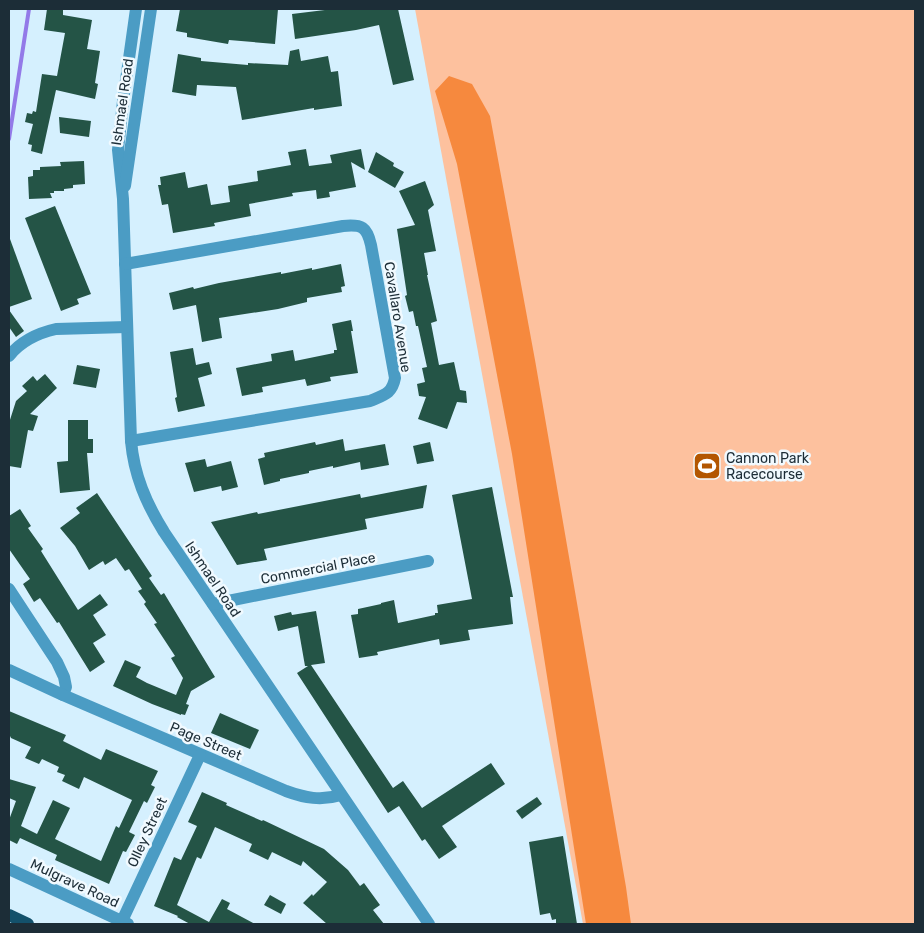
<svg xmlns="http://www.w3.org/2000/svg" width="924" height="933" font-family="Rubik,sans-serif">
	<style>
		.green { fill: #fdc19e }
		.forest { fill: #f6893e }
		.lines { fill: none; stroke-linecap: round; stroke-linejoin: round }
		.stream { stroke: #937ae8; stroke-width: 4 }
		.building { fill: #245446 }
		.minor { stroke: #4b9cc4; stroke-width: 12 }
		.major { stroke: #13516b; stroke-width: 12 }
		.labels { text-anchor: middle; stroke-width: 5; stroke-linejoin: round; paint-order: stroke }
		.street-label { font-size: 14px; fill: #1c2d37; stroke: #f1faff }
		.poi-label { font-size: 14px; fill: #1c2d37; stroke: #f1faff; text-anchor: start }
	</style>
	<rect width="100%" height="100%" fill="#d5f0fe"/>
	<!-- green -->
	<path class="green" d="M415 9H915V924H583Z"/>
	<!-- forest -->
	<path class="forest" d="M449 76 472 84 490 116 535 360 626 887 631 924H586L512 454 457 164 435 91Z"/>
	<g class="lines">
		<!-- stream -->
		<path class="stream" d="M9 139 29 9"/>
	</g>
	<!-- building -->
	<g class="building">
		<path d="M47 9H63V15L92 20 87 49 100 51 95 83 98 84 95 99 56 90 42 154 31 151 32 145 28 144 33 124 25 122 27 113 32 114 33 111 36 112 42 74 57 76 65 33 44 30Z"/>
		<path d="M180 9H278L275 44 229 40 228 44 187 37V33L176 31Z"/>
		<path d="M333 9H398L414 80 393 85 379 25 356 30 295 39 292 14Z"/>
		<path d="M299 49 301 61 328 56 331 72 338 71 342 106 314 110V108L242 120 236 87 197 85 196 96 172 92 178 54 201 58V61L248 65V63L288 65 290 51Z"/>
		<path d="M59 117 91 121 89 137 60 133Z"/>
		<path d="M306 149 309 166 332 163 330 155 361 149 365 170 351 162 356 187 329 192 330 197 317 199 316 190 292 193 293 196 249 204 251 216 214 223 215 226 173 233 168 204 162 205 158 185H161L160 177 185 172 188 188 207 184 211 205 230 202 228 186 258 181 257 171 291 165 288 152Z"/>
		<path d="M376 152 394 163 393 166 404 172 395 188 368 172Z"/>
		<path d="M84 161 85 184 73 185V188L64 189V191H54V193H50L52 198 29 199 28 177 33 176V170H40V167L61 166 60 162Z"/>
		<path d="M425 181 434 205 428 210 436 251 424 253 428 275H427L437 321 431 323 439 365 454 362 460 390 466 391 467 403 457 402 447 429 418 419 426 397 419 396 417 384 425 382 422 368 427 367 418 326H416L413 311 409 312 405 296 407 295 397 229 415 225 399 191Z"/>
		<path d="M55 206 91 294 77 299 79 304 61 311 25 218Z"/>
		<path d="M9 239H10L32 299 9 307Z"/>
		<path d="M341 264 345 286 341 287 342 292 307 298V302L278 309 219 318 222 338 202 342 196 305 173 310 169 293 193 287 194 289 219 283 281 272V274L312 268V270Z"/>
		<path d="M9 310 24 331 16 337 9 327Z"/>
		<path d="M351 320 353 331H351L358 373 330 377 331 381 307 386 305 379 262 387 263 392 242 396 236 368 272 361 271 354 293 350 295 361 334 353V350H337L332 324Z"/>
		<path d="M193 348 196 365 209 362 212 374 198 378 205 406 178 412 175 398 177 397 170 352Z"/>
		<path d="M77 365 100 369 96 388 73 384Z"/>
		<path d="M45 374 57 388 30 414 38 416 33 431 28 430 21 468 9 466V423L16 401 27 391 22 386 33 376 37 381Z"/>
		<path d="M68 420H88V439H93V453H87L90 490 60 493 57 462 68 461Z"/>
		<path d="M343 439 345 451 385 444 389 465 361 470 360 462 333 468V466L309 471V473L280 479V481L264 485 258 459 265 457 264 453 315 442 316 445Z"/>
		<path d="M430 442 434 461 417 464 413 446Z"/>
		<path d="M205 459 207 467 231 461 238 487 222 491 221 486 194 492 185 463Z"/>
		<path d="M427 485 423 508 365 519 367 529 264 549 267 560 237 565 211 522 257 512 258 514 360 494 361 498Z"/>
		<path d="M492 487 513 597H510L513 624 468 630 470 640 440 645 439 639 377 652 378 655 359 658 351 615 358 614V609L381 604V603L394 600 398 623 435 615V613H438L437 605 472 599 452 495Z"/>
		<path d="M97 493 152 576 149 578 161 595 164 593 170 603 215 677 191 691 186 704 189 705 185 715 181 714V715L152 704 113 686 125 660 141 667 136 677 147 683 176 695 183 678 171 658 175 656 154 624 157 623 144 604 146 602 138 591 142 589 129 569 125 571 116 558 105 565 103 561 89 570 75 546 60 528 80 513 76 508Z"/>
		<path d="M20 509 31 526 28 528 43 549 41 551 78 610 100 594 108 605 93 615 106 635 93 643 105 662 90 672 59 622 57 623 40 598 34 602 23 584 30 579 9 549V516Z"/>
		<path d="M316 611 325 663 311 665 393 788 403 781 422 808 491 763 505 784 442 826 457 847 439 859 425 839 422 841 399 806 388 813 297 673 308 666H305L298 626 278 631 274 616 291 612 292 615Z"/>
		<path d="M9 711 66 735 63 741 101 760 106 749 158 771 151 785 155 787 147 803 144 801 129 832 135 835 126 852 123 851 109 884 55 860 57 855 20 838 17 844 9 840V820L16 801 9 798V779L36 787 21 826 37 834 53 800 70 808 55 839 101 861 116 826 119 828 132 800 84 777 79 789 62 781 65 775 57 772 59 767 42 759 39 764 25 758 31 747 11 738 9 734Z"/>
		<path d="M220 713 259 730 250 749 211 733Z"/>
		<path d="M202 792 227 803 226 805 262 821 263 820 324 849 348 870 360 886 364 883 380 905 373 910 384 924H327L303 903 312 894 313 896 327 882 303 861 301 866 272 852 268 860 249 851 252 844 215 827 201 859 197 857 177 905 209 922 222 899 230 903 227 909 255 924H190L177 917 178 916 154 906 174 857 181 860 197 826 188 822Z"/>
		<path d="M537 797 542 804 522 819 516 811Z"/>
		<path d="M563 836 577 924H556V919L552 920 550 913 540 915 529 842Z"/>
		<path d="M270 895 286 904 281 914 264 905Z"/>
	</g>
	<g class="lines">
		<!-- minor -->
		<g class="minor">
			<path d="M136 9 123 101 118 150 123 199 131 441C134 475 146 503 164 532L429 924"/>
			<path d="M125 186 151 9"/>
			<path d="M125 264 343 226C362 224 367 227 371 245L395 378C392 394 384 395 370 401L131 441"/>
			<path d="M9 356C21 341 38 333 56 329L127 327"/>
			<path d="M9 589 57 662 64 677 66 687 63 695"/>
			<path d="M213 604 428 561"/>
			<path d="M9 670 63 695 286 791C305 798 321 801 341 795"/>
			<path d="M9 869 128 924"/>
			<path d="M122 921 200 755"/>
		</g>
		<!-- major -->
		<path class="major" d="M9 915 28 924"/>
	</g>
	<!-- icons -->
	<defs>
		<g id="stadium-square" transform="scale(1.4375)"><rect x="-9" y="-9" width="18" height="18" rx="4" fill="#b35600" stroke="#f1faff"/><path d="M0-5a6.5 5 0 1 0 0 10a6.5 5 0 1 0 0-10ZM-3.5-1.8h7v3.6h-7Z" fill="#fff"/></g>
	</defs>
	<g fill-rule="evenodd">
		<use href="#stadium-square" x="707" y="466"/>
	</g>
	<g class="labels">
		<!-- street labels -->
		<g class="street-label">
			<text transform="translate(122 102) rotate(-82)" y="5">Ishmael Road</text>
			<text transform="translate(398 317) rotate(81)" y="5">Cavallaro Avenue</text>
			<text transform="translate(318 568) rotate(-11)" y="5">Commercial Place</text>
			<text transform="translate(213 579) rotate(56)" y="5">Ishmael Road</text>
			<text transform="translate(206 741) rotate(23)" y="5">Page Street</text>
			<text transform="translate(147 832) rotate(-65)" y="5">Olley Street</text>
			<text transform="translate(75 883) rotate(25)" y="5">Mulgrave Road</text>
		</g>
		<!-- poi labels -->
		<g class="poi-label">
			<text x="726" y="463">Cannon Park<tspan x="726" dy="16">Racecourse</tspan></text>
		</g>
	</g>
	<!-- border -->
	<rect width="924" height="933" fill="none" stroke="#1c2d37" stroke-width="20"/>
</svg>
